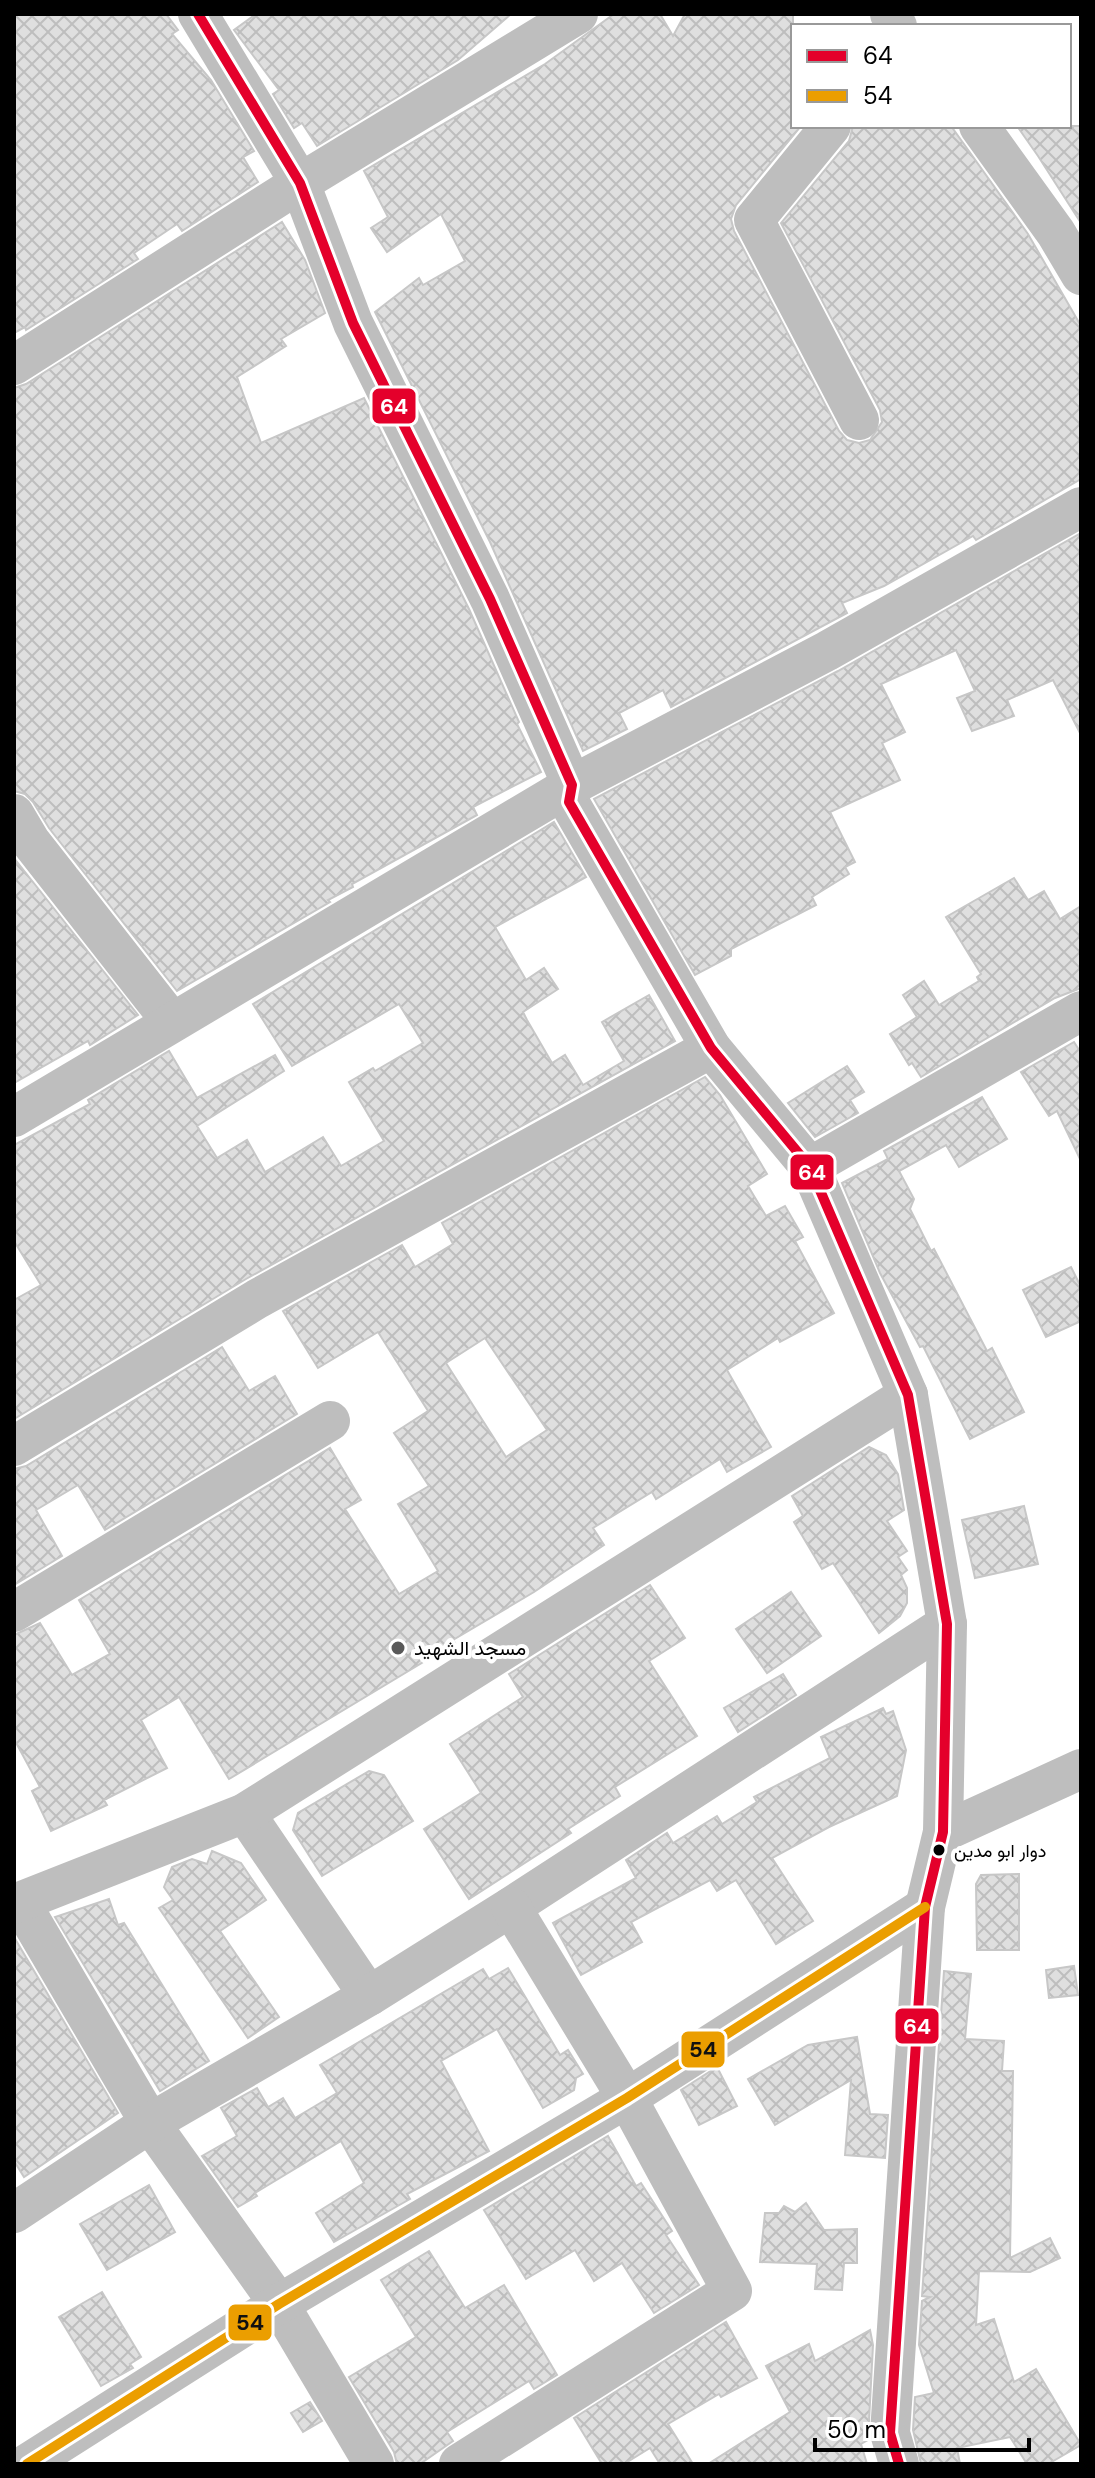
<svg xmlns="http://www.w3.org/2000/svg" width="1095" height="2478" font-family="'DM Sans',Vazirmatn,sans-serif">
	<style>
		.building { fill: url(#building-cross-hatch); stroke: #c7c7c7; stroke-width: 2; fill-rule: evenodd }
		.lines { fill: none; stroke-linecap: round; stroke-linejoin: round }
		.minor { stroke: #bebebe; stroke-width: 40 }
		.bus-1-casing { stroke: #fff; stroke-width: 16 }
		.bus-2-casing { stroke: #fff; stroke-width: 16 }
		.bus-1 { stroke: #e4002b; stroke-width: 10 }
		.bus-2 { stroke: #eb9e00; stroke-width: 10 }
		.poi-dot { fill: #595959; stroke: #fff; stroke-width: 3 }
		.bus-dot { fill: #000; stroke: #fff; stroke-width: 3 }
		.labels { text-anchor: middle; stroke-width: 8; stroke-linejoin: round; paint-order: stroke }
		.bus-label { font-size: 18px; fill: #000; stroke: #fff; text-anchor: start }
		.poi-label { font-size: 20px; fill: #000; stroke: #fff; text-anchor: start }
		.line-badge { stroke: #fff; stroke-width: 3 }
		.badge-label { font-size: 22px; text-anchor: middle; font-weight: bold; fill: #fff }
		.pale-badge-label { font-size: 22px; text-anchor: middle; font-weight: bold; fill: #111 }
	</style>
	<defs>
		<pattern id="building-cross-hatch" width="8" height="8" patternUnits="userSpaceOnUse" patternTransform="scale(2)"><rect width="8" height="8" fill="#dfdfdf"/><path d="M0 0l8 8M0 8l8-8" fill="none" stroke="#bebebe"/></pattern>
	</defs>
	<rect width="100%" height="100%" fill="#fff"/>
	<!-- building -->
	<g class="building">
		<path d="M14 14H166L178 30 172 34 211 80 254 151 243 157 258 182 182 231 177 224 134 253 138 259 26 330 25 327 14 333Z"/>
		<path d="M256 14H511L458 60 317 146 302 123 294 128 273 94 279 90 234 30Z"/>
		<path d="M614 14H660L673 36 685 14H793V126H801L736 205 731 219 734 231 839 431 847 440 859 443 870 440 882 422 880 410 781 223 849 141 853 126H951L1028 234 1081 326V479L976 540 973 536 884 586 842 603 847 613 671 707 663 690 619 713 627 729 583 751 490 542 375 312 419 278 423 285 465 261 441 214 387 252 371 228 388 217 364 171 545 64Z"/>
		<path d="M1017 126H1081V223L1038 156Z"/>
		<path d="M282 222 305 260 325 313 281 339 286 346 237 377 261 443 364 398 469 609 519 722 517 724 541 772 473 807 477 815 352 884 353 887 328 900 330 902 177 991 49 828 33 802 25 794 14 791V388L26 384Z"/>
		<path d="M1081 533V735L1053 680 1007 700 1014 716 972 731 957 698 975 691 956 650 881 684 905 732 882 743 900 780 830 812 855 862 845 867 849 874 812 897 816 905 731 949V956L695 975 594 799 838 671Z"/>
		<path d="M554 822 586 877 495 927 526 980 544 968 558 989 523 1012 527 1020 552 1063 565 1055 583 1085 624 1061 602 1022 649 995 675 1041 246 1279 14 1419V1300L41 1285 14 1241V1145L90 1104 88 1100 169 1051 197 1098 275 1055 284 1071 197 1126 217 1158 247 1140 265 1172 323 1137 341 1166 384 1141 349 1082 373 1068 375 1071 423 1043 399 1004 292 1066 253 1004Z"/>
		<path d="M14 858 138 1015 90 1045 88 1041 14 1083Z"/>
		<path d="M1014 878 1028 900 1044 891 1060 919 1081 906V988L1055 998 921 1077 912 1063 909 1065 890 1034 917 1017 903 995 924 981 939 1005 979 981 977 977 981 974 946 917Z"/>
		<path d="M1074 1042 1081 1053V1161L1057 1111 1049 1116 1021 1072Z"/>
		<path d="M847 1066 864 1092 850 1100 858 1113 815 1137 788 1103Z"/>
		<path d="M705 1077 720 1095 767 1174 748 1186 766 1216 785 1206 803 1237 795 1241 834 1313 780 1342 778 1338 727 1370 771 1447 727 1472 720 1459 656 1499 652 1492 593 1528 604 1545 534 1592 453 1640 455 1643 229 1779 179 1697 141 1720 167 1768 104 1800 107 1805 51 1831 32 1791 40 1787 14 1739V1635L40 1623 72 1675 110 1654 79 1600 330 1448 361 1500 345 1509 399 1594 438 1571 398 1504 429 1486 394 1433 428 1411 378 1332 318 1368 283 1311 402 1245 415 1267 453 1244 442 1223ZM485 1338 547 1430 506 1457 446 1363Z"/>
		<path d="M982 1097 1007 1139 959 1167 946 1145 899 1171 914 1199 910 1209 931 1251 934 1249 987 1351 992 1348 1024 1412 970 1439 923 1346 920 1347 880 1273 842 1183 888 1159 884 1151Z"/>
		<path d="M1071 1267 1081 1287V1321L1046 1337 1023 1290Z"/>
		<path d="M222 1347 249 1391 275 1376 297 1414 105 1530 78 1485 36 1510 62 1556 14 1585V1469L26 1466Z"/>
		<path d="M869 1447 886 1455 898 1474 904 1510 887 1521 907 1551 898 1557 907 1570 901 1575 907 1588V1603L900 1616 879 1633 833 1563 822 1569 794 1522 803 1516 792 1496Z"/>
		<path d="M1024 1506 1038 1564 975 1578 962 1520Z"/>
		<path d="M650 1585 685 1638 649 1661 697 1736 615 1787 620 1796 568 1829 571 1833 469 1899 424 1829 481 1793 450 1744 523 1697 509 1674Z"/>
		<path d="M791 1592 821 1636 767 1673 736 1629Z"/>
		<path d="M783 1674 796 1695 738 1732 724 1708Z"/>
		<path d="M883 1708 886 1714 893 1711 906 1750 897 1796 829 1827 772 1858 813 1921 776 1944 736 1880 717 1891 710 1880 631 1922 642 1942 581 1975 553 1923 636 1878 626 1860 667 1833 673 1843 717 1816 722 1824 757 1802 754 1797 830 1758 821 1737Z"/>
		<path d="M369 1771 384 1775 413 1821 322 1876 293 1830 298 1813Z"/>
		<path d="M212 1851 241 1863 266 1900 220 1931 279 2017 248 2038 159 1908 173 1900 164 1887 172 1867 192 1859 207 1864Z"/>
		<path d="M1019 1874V1950H977L976 1884 981 1875Z"/>
		<path d="M109 1899 118 1925 124 1923 209 2061 160 2091 55 1917Z"/>
		<path d="M14 1937 118 2113 24 2177 14 2161Z"/>
		<path d="M1074 1966 1078 1995 1049 1998 1046 1970Z"/>
		<path d="M508 1968 560 2055 568 2050 583 2074 576 2078 574 2090 543 2108 497 2029 441 2061 489 2151 407 2194 410 2199 334 2242 316 2213 364 2183 341 2141 255 2193 257 2196 238 2207 202 2156 237 2136 221 2108 257 2088 268 2107 283 2098 295 2118 337 2093 320 2065 483 1969 489 1979Z"/>
		<path d="M944 1971 971 1974 965 2039 1004 2041 1002 2071H1013L1010 2258 1050 2238 1060 2258 1030 2272 979 2271 976 2325 994 2319 1014 2382 1036 2369 1081 2445 1048 2464H1027L1010 2437 957 2448 960 2464H921L913 2430 915 2397 934 2393 919 2345 922 2301 930 2297 922 2296Z"/>
		<path d="M857 2037 870 2114 888 2115 885 2158 845 2155 851 2080 775 2125 748 2079 808 2045Z"/>
		<path d="M717 2067 737 2106 699 2125 681 2090Z"/>
		<path d="M608 2136 636 2186 641 2183 672 2231 666 2235 699 2285 654 2313 622 2263 594 2281 575 2250 526 2279 484 2210Z"/>
		<path d="M149 2185 175 2232 107 2270 80 2224Z"/>
		<path d="M806 2203 824 2230 857 2229V2263H844L842 2290 815 2289 817 2264 760 2262 765 2213H779L784 2206 795 2212Z"/>
		<path d="M429 2251 465 2308 504 2285 557 2375 534 2389 529 2381 447 2432 453 2441 420 2464H397L394 2452 349 2377 416 2337 381 2280Z"/>
		<path d="M102 2292 141 2357 130 2364 133 2368 101 2386 59 2317Z"/>
		<path d="M726 2322 757 2378 721 2397 719 2394 668 2424 693 2464H660L650 2448 624 2464H602L574 2418Z"/>
		<path d="M870 2330 873 2345 868 2440 861 2444 867 2464H708L790 2412 766 2366 809 2344 815 2361Z"/>
		<path d="M310 2402 322 2421 303 2432 291 2413Z"/>
	</g>
	<g class="lines">
		<!-- minor -->
		<g class="minor">
			<path d="M198 14 300 183 353 323 490 599 572 785 569 802 711 1048 810 1167 908 1395 947 1624 943 1832 925 1907 890 2433 899 2464"/>
			<path d="M890 14 897 26"/>
			<path d="M831 126 754 220 859 420"/>
			<path d="M979 126 1056 233 1081 275"/>
			<path d="M14 365 300 183 578 14"/>
			<path d="M14 814 30 841 172 1022"/>
			<path d="M14 1117 572 785 827 651 1081 507"/>
			<path d="M810 1167 1081 1011"/>
			<path d="M14 1446 257 1299 711 1048"/>
			<path d="M14 1612 330 1421"/>
			<path d="M245 1813 369 1996"/>
			<path d="M943 1832 1081 1769"/>
			<path d="M20 1902 150 2123 279 2304 374 2464"/>
			<path d="M14 1904 245 1813 908 1395"/>
			<path d="M14 2213 150 2123 369 1996 511 1907 947 1624"/>
			<path d="M27 2464 279 2304 627 2098 925 1907"/>
			<path d="M459 2464 732 2291 627 2098 511 1907"/>
		</g>
		<!-- bus-1 casing -->
		<g class="bus-1-casing">
			<path id="bus-1" d="M198 14 300 183 353 323 490 599 572 785 569 802 711 1048 810 1167 908 1395 947 1624 943 1832 925 1907 890 2433 899 2464"/>
		</g>
		<!-- bus-2 casing -->
		<g class="bus-2-casing">
			<path id="bus-2" d="M27 2464 279 2304 627 2098 925 1907"/>
		</g>
		<!-- bus-1 -->
		<use href="#bus-1" class="bus-1"/>
		<!-- bus-2 -->
		<use href="#bus-2" class="bus-2"/>
	</g>
	<!-- markers -->
	<circle class="poi-dot" cx="398" cy="1648" r="8"/>
	<circle class="bus-dot" cx="939" cy="1850" r="7"/>
	<g class="labels">
		<!-- bus labels -->
		<g class="bus-label">
			<text x="954" y="1857">دوار ابو مدين</text>
		</g>
		<!-- poi labels -->
		<g class="poi-label">
			<text x="414" y="1655">مسجد الشهيد</text>
		</g>
	</g>
	<g class="line-badge">
		<rect x="371" y="387" width="46" height="38" rx="8" fill="#e4002b"/>
		<rect x="789" y="1153" width="46" height="38" rx="8" fill="#e4002b"/>
		<rect x="894" y="2007" width="46" height="38" rx="8" fill="#e4002b"/>
		<rect x="680" y="2030" width="46" height="39" rx="8" fill="#eb9e00"/>
		<rect x="227" y="2303" width="46" height="39" rx="8" fill="#eb9e00"/>
	</g>
	<g class="badge-label">
		<text x="394" y="414">64</text>
		<text x="812" y="1180">64</text>
		<text x="917" y="2034">64</text>
	</g>
	<g class="pale-badge-label">
		<text x="703" y="2057">54</text>
		<text x="250" y="2330">54</text>
	</g>
	<!-- border -->
	<rect width="1095" height="2478" fill="none" stroke="#000000" stroke-width="32"/>
	<!-- legend -->
	<rect x="791" y="24" width="280" height="104" fill="#ffffff" stroke="#999999" stroke-width="2"/>
	<rect x="807" y="50" width="40" height="12" fill="#e4002b" stroke="#999999" stroke-width="2"/>
	<text x="863" y="64" font-size="24" fill="#000000">64</text>
	<rect x="807" y="90" width="40" height="12" fill="#eb9e00" stroke="#999999" stroke-width="2"/>
	<text x="863" y="104" font-size="24" fill="#000000">54</text>
	<!-- scale -->
	<path d="M815 2438v12h214v-12" fill="none" stroke="#000000" stroke-width="4"/>
	<text x="827" y="2438" font-size="24" fill="#000000" stroke="#ffffff" stroke-width="6" paint-order="stroke">50 m</text>
</svg>
